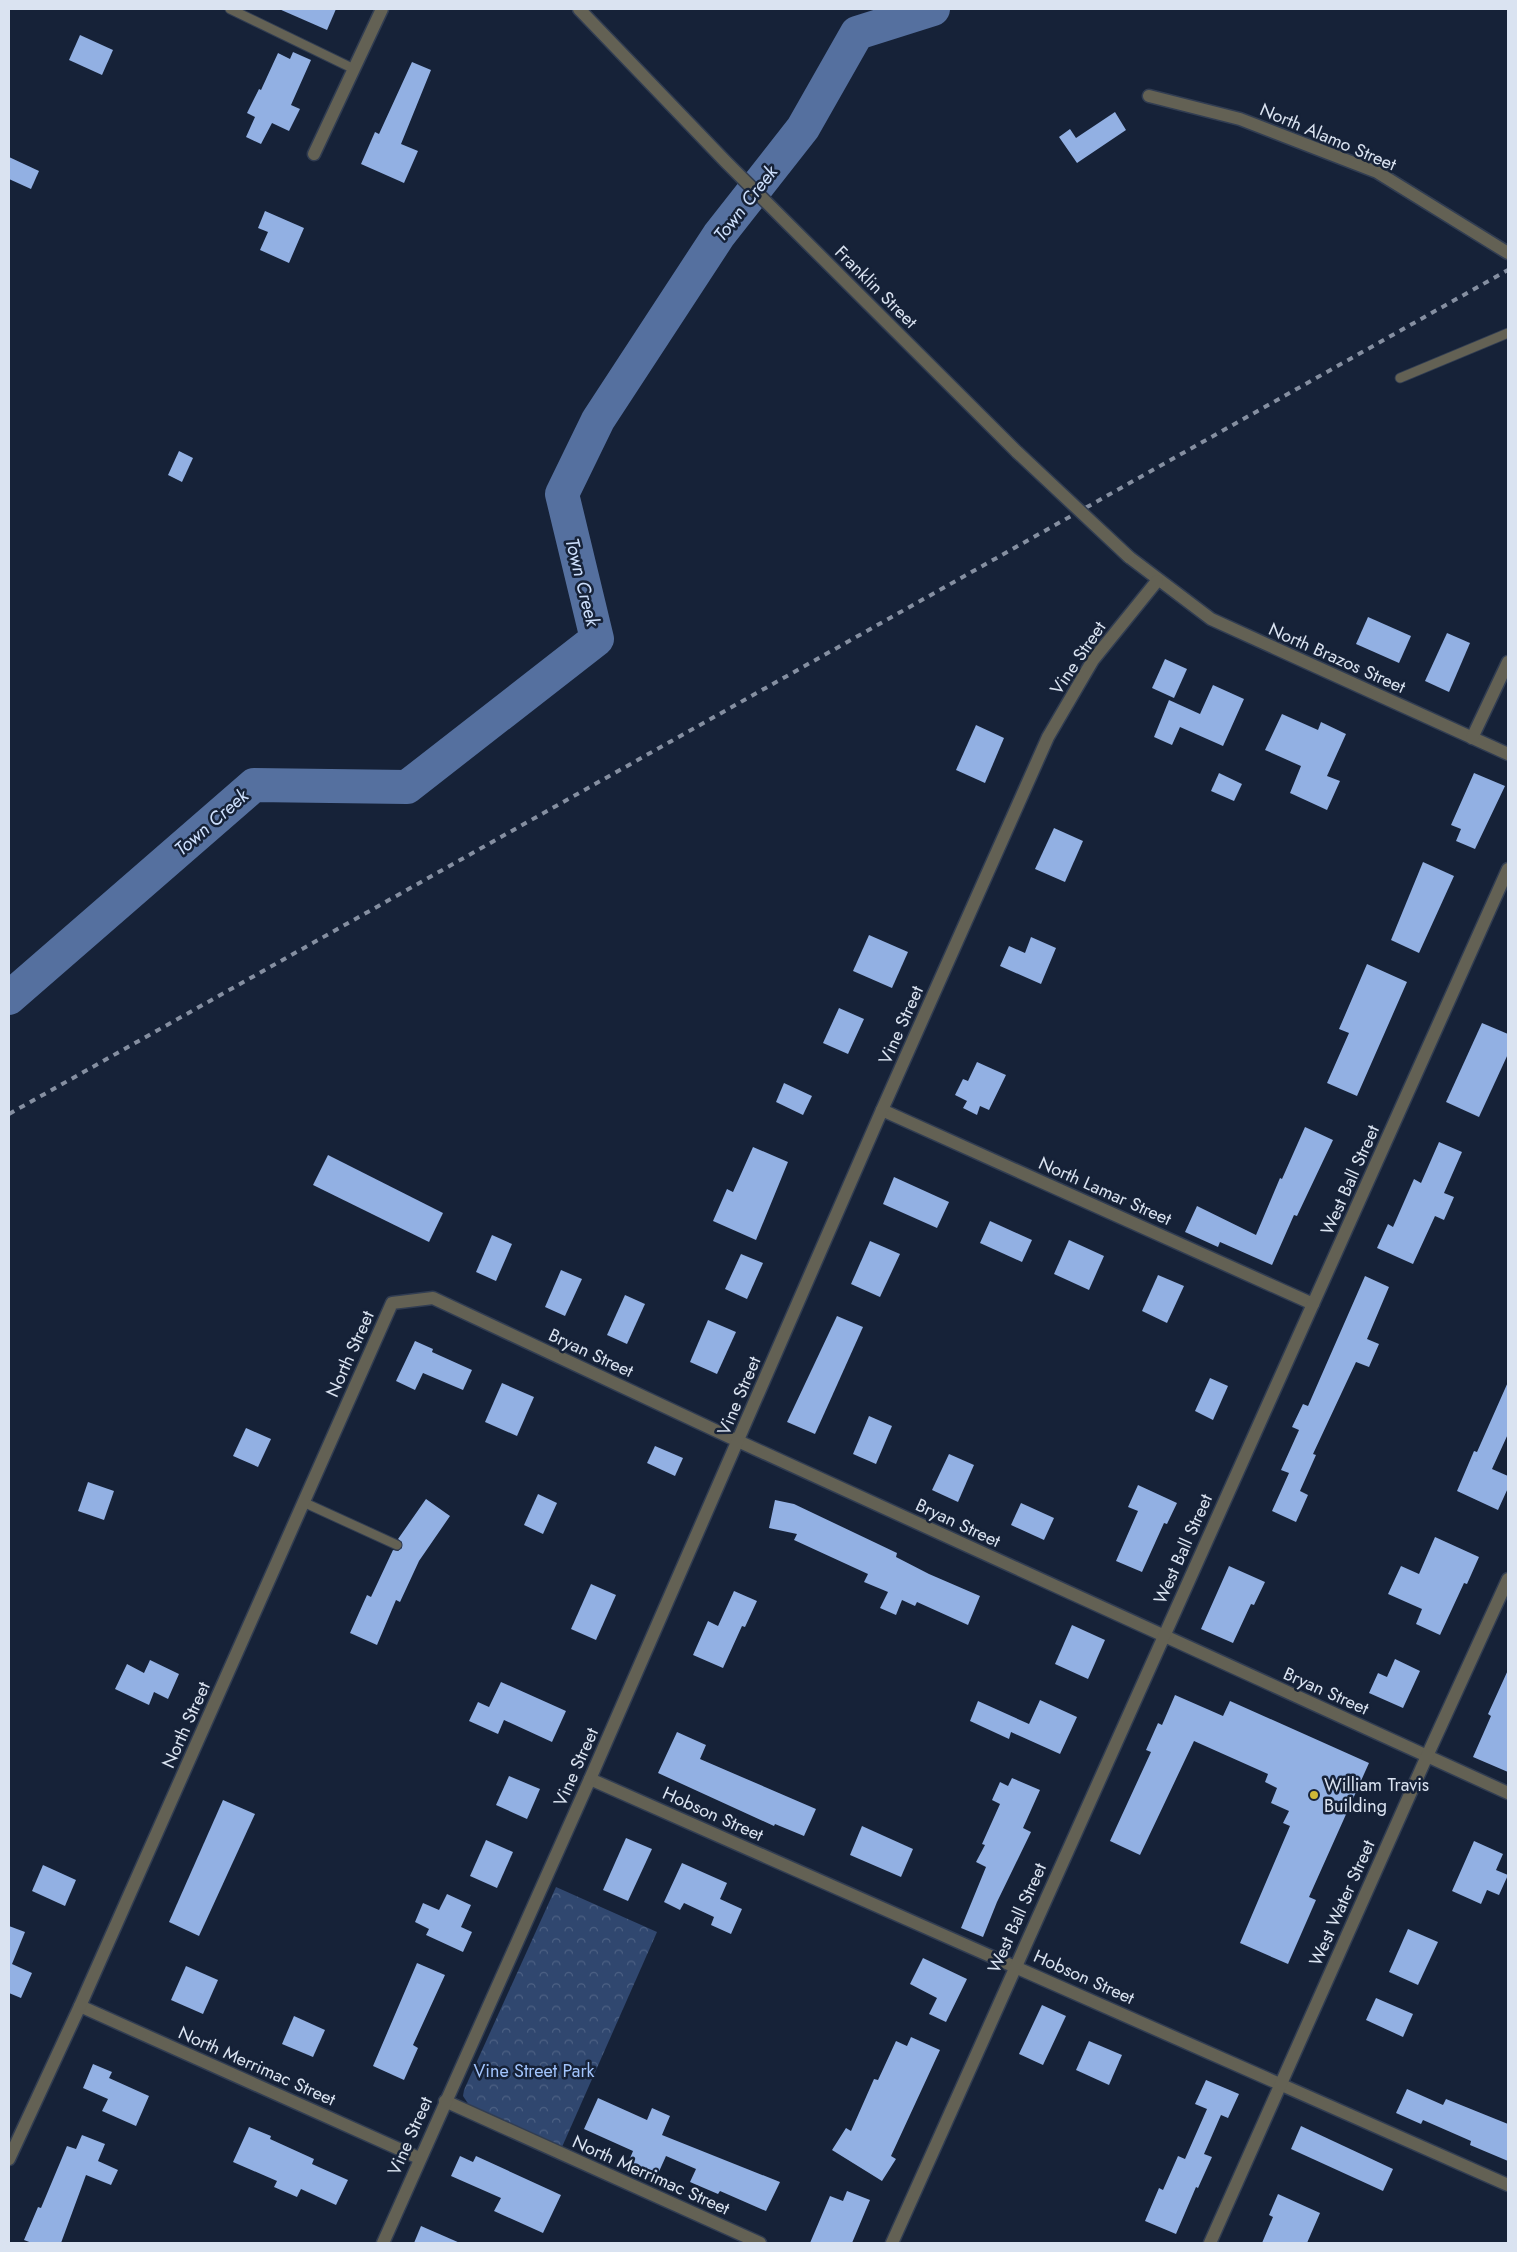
<svg xmlns="http://www.w3.org/2000/svg" width="1517" height="2252" font-family="Jost,sans-serif">
	<style>
		.park { fill: url(#park-crowns) }
		.lines { fill: none; stroke-linecap: round; stroke-linejoin: round }
		.river { stroke: #55709f; stroke-width: 34 }
		.building { fill: #92b0e3 }
		.service-casing { stroke: #313d52; stroke-width: 11 }
		.minor-casing { stroke: #313d52; stroke-width: 15 }
		.service { stroke: #636154; stroke-width: 9 }
		.minor { stroke: #636154; stroke-width: 12 }
		.rail { stroke: #858fa1; stroke-width: 4; stroke-dasharray: 6 6; stroke-linecap: butt }
		.minor-bridge-casing { stroke: #313d52; stroke-width: 15; stroke-linecap: butt }
		.minor-bridge { stroke: #636154; stroke-width: 12 }
		.poi-dot { fill: #ceb837; stroke: #162238; stroke-width: 2 }
		.labels { text-anchor: middle; stroke-width: 5; stroke-linejoin: round; paint-order: stroke }
		.street-label { font-size: 18px; fill: #dae3f1; stroke: #162238 }
		.poi-label { font-size: 18px; fill: #dae3f1; stroke: #162238; text-anchor: start }
		.park-label { font-size: 18px; fill: #a2c4fc; stroke: #162238 }
		.water-label { font-size: 19px; font-style: italic; fill: #cee0fd; stroke: #162238 }
	</style>
	<defs>
		<pattern id="park-crowns" width="20" height="18" patternUnits="userSpaceOnUse" patternTransform="scale(1.25)"><rect width="20" height="18" fill="#30476f"/><path d="M2 6a3 3 0 1 1 6 0M12 15a3 3 0 1 1 6 0" fill="none" stroke="#4d6184"/></pattern>
	</defs>
	<rect width="100%" height="100%" fill="#162238"/>
	<!-- park -->
	<path class="park" d="M556 1887 657 1932 562 2147 469 2105 463 2096 464 2090Z"/>
	<g class="lines">
		<!-- river -->
		<path class="river" d="M9 998 254 785 407 787 597 639 562 494 598 420 719 235 803 128 857 33 933 9"/>
	</g>
	<!-- building -->
	<g class="building">
		<path d="M279 9H336L327 30Z"/>
		<path d="M80 35 113 50 102 75 69 60Z"/>
		<path d="M293 52 311 60 291 105 300 109 289 131 272 123 261 144 246 137 255 117 247 113 259 89 261 90 278 53 290 59Z"/>
		<path d="M412 62 431 70 401 144 418 151 404 183 361 164 375 132 379 134Z"/>
		<path d="M1115 112 1126 130 1077 163 1059 137 1070 129 1076 138Z"/>
		<path d="M9 157 39 171 31 189 9 179Z"/>
		<path d="M265 211 304 228 289 263 260 250 268 232 258 228Z"/>
		<path d="M179 451 193 458 182 482 168 475Z"/>
		<path d="M1368 617 1411 636 1399 663 1356 644Z"/>
		<path d="M1447 633 1470 643 1449 692 1425 681Z"/>
		<path d="M1165 659 1187 669 1174 698 1152 688Z"/>
		<path d="M1213 685 1244 699 1223 746 1180 727 1172 745 1154 737 1169 700 1200 714Z"/>
		<path d="M1282 714 1318 730 1321 722 1346 734 1327 776 1340 781 1327 810 1290 793 1301 766 1265 750Z"/>
		<path d="M976 725 1004 738 985 783 956 770Z"/>
		<path d="M1219 773 1242 784 1234 801 1211 791Z"/>
		<path d="M1474 773 1505 786 1475 849 1456 841 1461 829 1451 825Z"/>
		<path d="M1054 828 1083 841 1065 882 1035 869Z"/>
		<path d="M1423 862 1454 876 1419 953 1391 940Z"/>
		<path d="M869 935 908 952 892 988 853 971Z"/>
		<path d="M1031 937 1056 948 1041 984 1000 966 1009 946 1025 953Z"/>
		<path d="M1367 964 1407 982 1357 1096 1327 1083 1349 1033 1339 1029Z"/>
		<path d="M839 1008 864 1019 848 1054 823 1043Z"/>
		<path d="M1482 1023 1508 1034V1054L1479 1117 1446 1102Z"/>
		<path d="M977 1062 1006 1075 989 1110 980 1106 977 1115 963 1108 967 1101 955 1095 963 1079 968 1081Z"/>
		<path d="M784 1083 812 1096 803 1115 776 1102Z"/>
		<path d="M1305 1127 1333 1140 1297 1216 1294 1215 1272 1265 1220 1242 1218 1247 1185 1232 1197 1206 1256 1235 1280 1178 1282 1179Z"/>
		<path d="M1439 1142 1462 1152 1444 1193 1454 1197 1444 1220 1435 1216 1413 1264 1377 1248 1388 1224 1393 1227 1414 1179 1421 1183Z"/>
		<path d="M753 1147 788 1162 756 1240 713 1221 727 1189 733 1192Z"/>
		<path d="M328 1155 443 1213 429 1242 313 1185Z"/>
		<path d="M894 1177 949 1202 937 1228 883 1204Z"/>
		<path d="M990 1221 1032 1240 1022 1262 980 1243Z"/>
		<path d="M492 1235 512 1244 496 1281 476 1272Z"/>
		<path d="M1069 1240 1104 1256 1089 1290 1054 1274Z"/>
		<path d="M870 1241 900 1254 880 1297 851 1284Z"/>
		<path d="M741 1254 763 1263 747 1299 725 1289Z"/>
		<path d="M561 1270 582 1279 565 1316 545 1307Z"/>
		<path d="M1158 1275 1184 1286 1167 1323 1142 1311Z"/>
		<path d="M1365 1276 1389 1287 1367 1339 1379 1344 1369 1367 1356 1362 1313 1454 1316 1455 1300 1491 1308 1495 1296 1522 1272 1511 1289 1473 1281 1470 1299 1430 1292 1427 1303 1404 1308 1406Z"/>
		<path d="M625 1295 645 1304 627 1344 607 1335Z"/>
		<path d="M837 1316 863 1327 815 1434 787 1422Z"/>
		<path d="M708 1320 736 1332 717 1374 690 1362Z"/>
		<path d="M415 1341 433 1349 432 1352 472 1370 463 1390 423 1373 415 1390 396 1381Z"/>
		<path d="M1210 1378 1228 1386 1213 1420 1195 1411Z"/>
		<path d="M1508 1382V1434L1492 1469 1508 1476V1488L1498 1510 1457 1491 1474 1451 1477 1452Z"/>
		<path d="M502 1383 534 1397 517 1436 485 1422Z"/>
		<path d="M869 1416 892 1426 876 1464 853 1454Z"/>
		<path d="M246 1428 271 1439 258 1467 233 1456Z"/>
		<path d="M655 1446 683 1458 675 1476 647 1463Z"/>
		<path d="M949 1454 974 1465 958 1502 932 1490Z"/>
		<path d="M88 1482 114 1491 104 1520 78 1511Z"/>
		<path d="M1138 1485 1177 1503 1167 1524 1164 1523 1142 1572 1116 1561 1138 1511 1128 1507Z"/>
		<path d="M538 1494 557 1503 543 1534 524 1525Z"/>
		<path d="M426 1499 450 1516 419 1561 400 1602 396 1600 377 1645 350 1633 367 1595 371 1597 393 1550 398 1551 402 1548V1542L398 1539Z"/>
		<path d="M775 1500 794 1504 897 1553 896 1557 929 1574 980 1596 968 1625 917 1602 915 1606 902 1600 896 1615 880 1608 888 1592 864 1582 868 1574 794 1540 797 1534 769 1528Z"/>
		<path d="M1021 1503 1054 1518 1044 1540 1011 1525Z"/>
		<path d="M1435 1537 1479 1557 1467 1584 1464 1583 1440 1635 1416 1624 1422 1609 1388 1594 1401 1566 1419 1574Z"/>
		<path d="M1229 1566 1265 1582 1254 1605 1251 1604 1233 1643 1201 1629Z"/>
		<path d="M591 1584 616 1595 596 1640 571 1629Z"/>
		<path d="M734 1591 757 1601 745 1627 742 1626 723 1668 693 1655 708 1621 718 1626Z"/>
		<path d="M1072 1625 1105 1640 1088 1679 1055 1664Z"/>
		<path d="M1395 1659 1420 1671 1403 1708 1369 1693 1378 1673 1387 1677Z"/>
		<path d="M150 1660 179 1674 168 1699 154 1692 149 1705 115 1689 127 1664 144 1673Z"/>
		<path d="M1508 1670V1772L1473 1757 1491 1716 1488 1714Z"/>
		<path d="M501 1682 566 1711 552 1742 504 1720 498 1734 469 1721 478 1702 489 1707Z"/>
		<path d="M1175 1695 1223 1716 1230 1701 1369 1763 1309 1897 1316 1900 1288 1964 1240 1943 1290 1826 1283 1823 1289 1811 1271 1803 1277 1788 1265 1782 1268 1774 1194 1741 1140 1855 1110 1841 1151 1752 1146 1750 1158 1723 1162 1725Z"/>
		<path d="M1040 1700 1077 1717 1060 1754 1011 1732 1009 1739 970 1721 978 1701 1029 1724Z"/>
		<path d="M677 1732 706 1745 700 1759 816 1809 804 1836 775 1824 774 1826 658 1773Z"/>
		<path d="M509 1776 540 1789 527 1819 496 1805Z"/>
		<path d="M1012 1778 1040 1790 1023 1828 1031 1832 997 1902 983 1937 961 1928 986 1867 976 1862 985 1845 982 1844 1000 1804 992 1800 1000 1782 1008 1786Z"/>
		<path d="M223 1800 255 1814 199 1936 169 1922Z"/>
		<path d="M862 1826 913 1849 901 1877 850 1855Z"/>
		<path d="M626 1838 652 1849 628 1901 603 1890Z"/>
		<path d="M486 1840 513 1852 497 1888 470 1876Z"/>
		<path d="M1474 1841 1503 1854 1496 1870 1508 1875 1499 1895 1487 1890 1481 1904 1452 1891Z"/>
		<path d="M682 1863 727 1883 720 1899 742 1909 731 1934 711 1925 714 1917 684 1903 680 1910 664 1902Z"/>
		<path d="M43 1865 76 1880 65 1906 32 1891Z"/>
		<path d="M447 1894 471 1905 461 1927 472 1932 463 1952 426 1935 429 1929 415 1922 423 1903 439 1910Z"/>
		<path d="M9 1926 25 1932 12 1964 32 1973 21 1998 9 1993Z"/>
		<path d="M1408 1929 1438 1942 1418 1985 1389 1972Z"/>
		<path d="M923 1958 967 1979 946 2022 929 2014 937 1998 910 1984Z"/>
		<path d="M417 1963 445 1975 413 2045 418 2048 404 2080 373 2066Z"/>
		<path d="M186 1966 218 1980 203 2014 171 2000Z"/>
		<path d="M1376 1998 1413 2014 1403 2037 1366 2020Z"/>
		<path d="M1042 2005 1066 2016 1043 2065 1019 2054Z"/>
		<path d="M294 2016 325 2030 313 2057 282 2044Z"/>
		<path d="M911 2037 940 2050 891 2156 896 2159 882 2181 832 2150 846 2128 851 2131 874 2079 878 2080 896 2041 907 2046Z"/>
		<path d="M1089 2041 1122 2055 1109 2085 1076 2070Z"/>
		<path d="M93 2064 112 2072 109 2078 149 2096 136 2126 102 2111 108 2099 83 2088Z"/>
		<path d="M1206 2080 1239 2094 1228 2118 1221 2115 1204 2154 1212 2157 1198 2188 1196 2187 1176 2234 1145 2221 1159 2188 1163 2190 1178 2156 1185 2159 1207 2109 1195 2104Z"/>
		<path d="M1407 2089 1443 2105 1446 2099 1508 2124V2161L1470 2145 1471 2141 1423 2120 1421 2124 1396 2113Z"/>
		<path d="M598 2098 647 2120 652 2108 670 2116 662 2135 780 2182 766 2211 720 2191 718 2194 690 2182 696 2169 666 2156 657 2176 628 2163 633 2151 584 2129Z"/>
		<path d="M1301 2126 1393 2169 1383 2191 1291 2149Z"/>
		<path d="M249 2127 271 2136 270 2139 314 2159 312 2164 348 2180 336 2205 301 2189 297 2197 274 2187 277 2181 233 2162Z"/>
		<path d="M82 2135 105 2144 98 2161 118 2170 111 2185 86 2175 61 2243H32L24 2240 38 2207 41 2208 67 2146 76 2149Z"/>
		<path d="M460 2156 473 2162 476 2156 561 2195 543 2233 494 2211 501 2198 451 2176Z"/>
		<path d="M847 2191 870 2200 852 2243H810L830 2196 843 2201Z"/>
		<path d="M1278 2194 1320 2213 1307 2243H1262L1273 2217 1269 2215Z"/>
		<path d="M421 2226 460 2243H414Z"/>
	</g>
	<g class="lines">
		<!-- service casing -->
		<g class="service-casing">
			<g id="service">
				<path d="M230 9 354 69"/>
				<path d="M1400 378 1508 333"/>
				<path d="M303 1502 397 1545"/>
			</g>
		</g>
		<!-- minor casing -->
		<g class="minor-casing">
			<g id="minor">
				<path d="M579 9 726 162 1017 452"/>
				<path d="M1149 96 1240 119 1377 172 1508 253"/>
				<path d="M314 154 382 9"/>
				<path d="M1129 557 1211 619 1508 754"/>
				<path d="M1472 738 1508 662"/>
				<path d="M882 1110 1313 1304"/>
				<path d="M590 1779 1508 2185"/>
				<path d="M80 2006 419 2158"/>
				<path d="M445 2101 760 2243"/>
				<path d="M9 2159 80 2006 392 1303 433 1298 738 1441 1508 1793"/>
				<path d="M383 2243 590 1779 882 1110 1048 737 1093 660 1157 581"/>
				<path d="M892 2243 1508 869"/>
				<path d="M1210 2243 1427 1756 1508 1579"/>
			</g>
		</g>
		<!-- service -->
		<use href="#service" class="service"/>
		<!-- minor -->
		<use href="#minor" class="minor"/>
		<!-- rail -->
		<path class="rail" d="M9 1114 1508 270"/>
		<!-- minor-bridge casing -->
		<g class="minor-bridge-casing">
			<path id="minor-bridge" d="M1017 452 1129 557"/>
		</g>
		<!-- minor-bridge -->
		<use href="#minor-bridge" class="minor-bridge"/>
	</g>
	<!-- markers -->
	<circle class="poi-dot" cx="1314" cy="1795" r="5"/>
	<g class="labels">
		<!-- street labels -->
		<g class="street-label">
			<text transform="translate(1328 137) rotate(23)" y="6">North Alamo Street</text>
			<text transform="translate(876 287) rotate(45)" y="6">Franklin Street</text>
			<text transform="translate(1078 658) rotate(-56)" y="6">Vine Street</text>
			<text transform="translate(1337 658) rotate(24)" y="6">North Brazos Street</text>
			<text transform="translate(901 1025) rotate(-66)" y="6">Vine Street</text>
			<text transform="translate(1350 1180) rotate(-66)" y="6">West Ball Street</text>
			<text transform="translate(1105 1191) rotate(24)" y="6">North Lamar Street</text>
			<text transform="translate(591 1353) rotate(25)" y="6">Bryan Street</text>
			<text transform="translate(350 1354) rotate(-66)" y="6">North Street</text>
			<text transform="translate(739 1396) rotate(-67)" y="6">Vine Street</text>
			<text transform="translate(958 1523) rotate(25)" y="6">Bryan Street</text>
			<text transform="translate(1183 1549) rotate(-66)" y="6">West Ball Street</text>
			<text transform="translate(1326 1691) rotate(24)" y="6">Bryan Street</text>
			<text transform="translate(186 1725) rotate(-66)" y="6">North Street</text>
			<text transform="translate(576 1767) rotate(-66)" y="6">Vine Street</text>
			<text transform="translate(713 1814) rotate(24)" y="6">Hobson Street</text>
			<text transform="translate(1342 1903) rotate(-66)" y="6">West Water Street</text>
			<text transform="translate(1017 1918) rotate(-66)" y="6">West Ball Street</text>
			<text transform="translate(1084 1977) rotate(24)" y="6">Hobson Street</text>
			<text transform="translate(257 2066) rotate(24)" y="6">North Merrimac Street</text>
			<text transform="translate(410 2136) rotate(-66)" y="6">Vine Street</text>
			<text transform="translate(651 2175) rotate(24)" y="6">North Merrimac Street</text>
		</g>
		<!-- poi labels -->
		<g class="poi-label">
			<text x="1324" y="1791">William Travis<tspan x="1324" dy="21">Building</tspan></text>
		</g>
		<!-- park labels -->
		<g class="park-label">
			<text x="534" y="2077">Vine Street Park</text>
		</g>
		<!-- water labels -->
		<g class="water-label">
			<text transform="translate(745 203) rotate(-52)" y="7">Town Creek</text>
			<text transform="translate(583 582) rotate(76)" y="7">Town Creek</text>
			<text transform="translate(211 822) rotate(-41)" y="7">Town Creek</text>
		</g>
	</g>
	<!-- border -->
	<rect width="1517" height="2252" fill="none" stroke="#dae3f1" stroke-width="20"/>
</svg>
